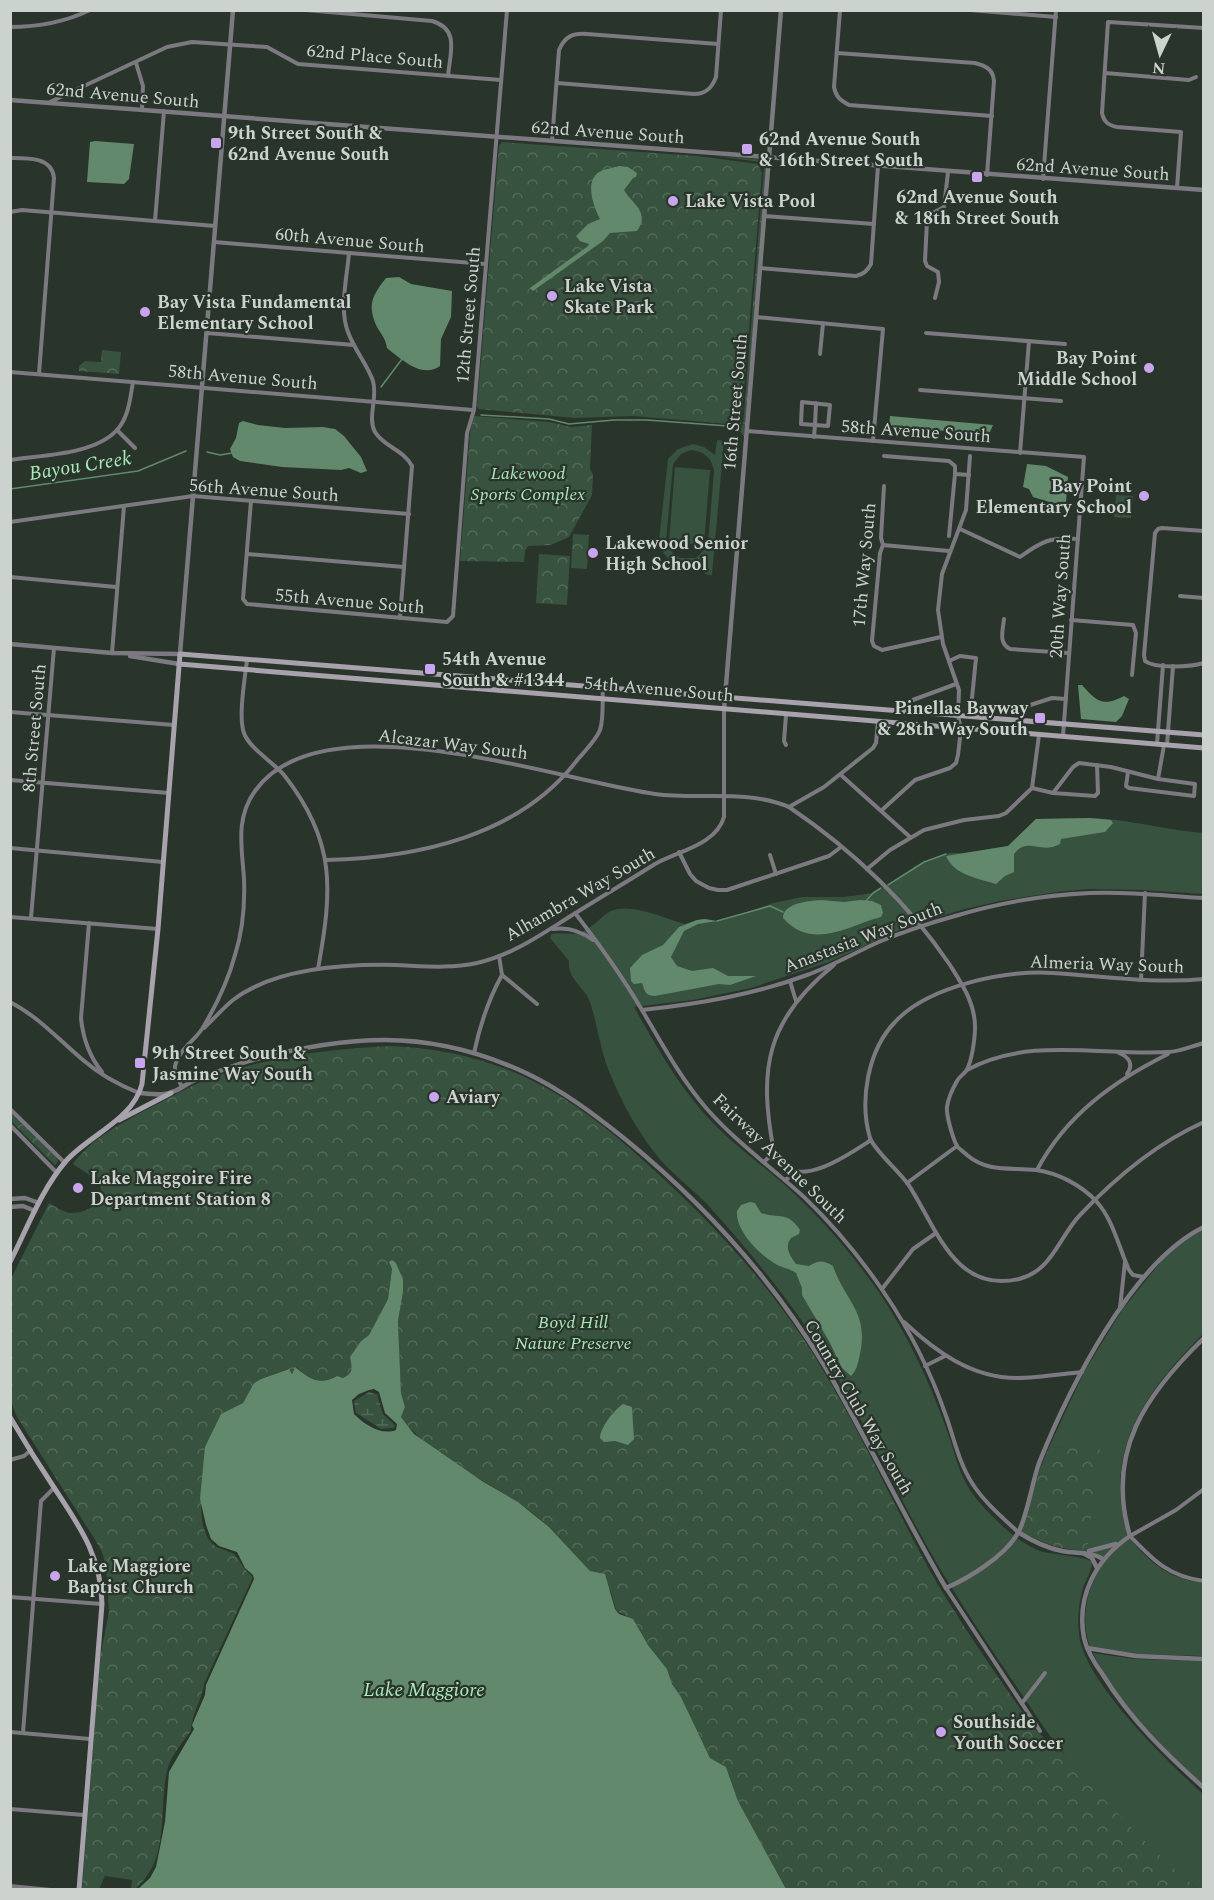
<svg xmlns="http://www.w3.org/2000/svg" width="1214" height="1900" font-family="Spectral,serif">
	<style>
		.green { fill: #37523e; fill-rule: evenodd }
		.wetland { fill: url(#wetland-marsh) }
		.park { fill: url(#park-crowns) }
		.water { fill: #62896c; fill-rule: evenodd }
		.lines { fill: none; stroke-linecap: round; stroke-linejoin: round }
		.stream { stroke: #62896c; stroke-width: 1.5 }
		.minor { stroke: #7c7a80; stroke-width: 4 }
		.tertiary { stroke: #7c7a80; stroke-width: 4.5 }
		.secondary { stroke: #a7a2ac; stroke-width: 5 }
		.poi-dot { fill: #c9a5ee; stroke: #29342b; stroke-width: 2 }
		.labels { text-anchor: middle; stroke-width: 4.5; stroke-linejoin: round; paint-order: stroke }
		.street-label { font-size: 18px; fill: #ccd3ce; stroke: #29342b }
		.poi-label { font-size: 18px; font-weight: bold; fill: #ccd3ce; stroke: #29342b; text-anchor: start }
		.park-label { font-size: 18px; font-style: italic; fill: #a8e7b7; stroke: #29342b }
		.water-label { font-size: 20px; font-style: italic; fill: #aaeab9; stroke: #29342b }
	</style>
	<defs>
		<pattern id="wetland-marsh" width="20" height="14" patternUnits="userSpaceOnUse" patternTransform="scale(1.5)"><rect width="20" height="14" fill="#37523e"/><path d="M1 5h8M5 5V1M11 12h8M15 12V8" fill="none" stroke="#536a59"/></pattern>
		<pattern id="park-crowns" width="20" height="18" patternUnits="userSpaceOnUse" patternTransform="scale(1.5)"><rect width="20" height="18" fill="#37523e"/><path d="M2 6a3 3 0 1 1 6 0M12 15a3 3 0 1 1 6 0" fill="none" stroke="#536a59"/></pattern>
	</defs>
	<rect width="100%" height="100%" fill="#29342b"/>
	<!-- green -->
	<g class="green">
		<path d="M717 440 724 441 712 575 705 574 706 558C687 573 662 563 659 540L668 459 678 449 693 444 704 447 715 455ZM691 450C704 451 712 458 714 471L708 543 705 549 696 558H680L672 552 666 541 673 464 681 454Z"/>
		<path d="M675 467 710 470 704 545 669 542Z"/>
		<path d="M1090 818C1129 819 1165 830 1203 833V894L1142 890 1088 889 1057 892 1000 901 961 910 902 929 829 962 751 988 693 1000 634 1007C657 1047 680 1089 713 1123 735 1146 761 1164 785 1185 820 1217 851 1252 878 1291 906 1332 928 1378 945 1425 957 1456 957 1476 980 1503 996 1521 1017 1542 1040 1551 1053 1555 1086 1556 1092 1562 1092 1571 1086 1579 1083 1588 1079 1602 1077 1619 1079 1633 1082 1680 1169 1763 1203 1794V1889H1198C1142 1843 1088 1788 1045 1729 1029 1705 1013 1681 997 1658 976 1626 955 1594 936 1562 891 1484 856 1401 806 1327 776 1283 741 1242 706 1203 694 1191 680 1180 668 1168 644 1143 624 1108 611 1076 601 1053 598 1029 591 1005 587 988 567 980 569 961L550 938 551 934C560 932 573 935 579 933 591 930 599 918 609 912 628 901 666 919 685 924L697 920 705 919 717 921 730 918 773 903 802 897H844L873 893 892 884 924 862 949 853H964L1008 846 1036 819Z"/>
		<path d="M1203 1230V1334C1147 1390 1101 1451 1128 1535L1113 1546 1101 1559 1087 1551 1089 1450 1049 1447 1084 1372 1122 1310 1163 1259 1179 1244Z"/>
		<path d="M1130 1539C1151 1564 1170 1579 1203 1583V1656L1135 1654 1090 1647C1076 1609 1094 1559 1130 1539Z"/>
		<path d="M1093 1653 1135 1659 1203 1661V1785C1161 1746 1118 1705 1093 1653Z"/>
	</g>
	<!-- wetland -->
	<path class="wetland" d="M369 1392 377 1394 383 1414 395 1425 394 1428 381 1429 356 1413 354 1401Z"/>
	<!-- park -->
	<g class="park">
		<path d="M502 142 698 156 758 164 762 173 741 425 633 416 575 418 479 409 477 406 499 146Z"/>
		<path d="M717 156 767 160 744 437 737 427 743 425 764 168 759 162Z"/>
		<path d="M102 350 121 352 119 374 79 371V366L85 361 101 362Z"/>
		<path d="M474 416 550 422 571 427 592 425 590 469 593 474 592 495 569 537 551 545 528 546 525 551 524 562 460 561 470 433Z"/>
		<path d="M1116 495 1133 496 1131 518 1114 517Z"/>
		<path d="M573 534 589 535 587 569 571 568Z"/>
		<path d="M539 554 570 556 567 605 536 603Z"/>
		<path d="M390 1046C440 1048 486 1058 531 1080 572 1100 610 1130 644 1161 707 1217 766 1280 812 1352 856 1422 890 1498 930 1571 960 1623 996 1674 1030 1723 1040 1737 1055 1744 1066 1756 1076 1766 1084 1777 1094 1788 1127 1824 1161 1858 1198 1889H786L738 1801 726 1767 710 1758 681 1697 672 1684 667 1669 625 1615C612 1612 615 1600 610 1590 605 1583 596 1577 590 1571 577 1558 565 1544 552 1530 508 1485 439 1468 401 1417L405 1407 401 1393 398 1321 403 1292V1279L396 1263H389L392 1269 388 1299 369 1335 361 1341 350 1375 343 1378 337 1376C319 1386 310 1379 296 1367L291 1374 288 1369 261 1379 254 1383 243 1403 221 1414C213 1448 188 1510 210 1541 217 1550 226 1549 234 1554 239 1559 244 1570 252 1576V1579L204 1684C202 1700 191 1715 191 1731 182 1743 170 1757 167 1771 158 1812 171 1859 135 1889H131L132 1880 105 1876 99 1889H82L100 1657 109 1612 106 1567 102 1552 94 1538 17 1417 11 1402 10 1281 49 1203C56 1207 63 1212 71 1213 84 1214 110 1202 99 1185 94 1176 81 1170 73 1164 88 1142 118 1125 142 1112 162 1102 182 1090 203 1081 262 1057 326 1049 390 1046Z"/>
		<path d="M10 1112 57 1158 58 1162 55 1165 11 1121Z"/>
		<path d="M1049 1447 1100 1449 1087 1551C1063 1550 1042 1544 1021 1531L1041 1466Z"/>
	</g>
	<!-- water -->
	<g class="water">
		<path d="M95 141 134 144 129 179 124 184 87 182 90 142Z"/>
		<path d="M619 166 628 167 637 173 636 177 633 178 624 190C631 203 651 212 637 231L610 233 603 241 533 291 530 288 588 246 589 244 580 241 576 236 588 224 600 219C594 207 584 182 599 172 604 169 613 168 619 166Z"/>
		<path d="M399 277 411 284 452 291 451 317 441 339 440 366C422 379 401 359 387 348 385 337 382 336 377 327 367 305 372 296 386 278Z"/>
		<path d="M890 416 993 425 989 434 889 427Z"/>
		<path d="M243 421 258 425 285 428 323 427 335 429 344 436 361 457 367 471 361 473 349 468 341 470 282 467 240 461 233 457 230 449 236 438 239 423Z"/>
		<path d="M1027 464 1046 466 1068 477 1066 502 1056 504 1033 497 1029 489 1023 487Z"/>
		<path d="M1078 685H1082C1097 702 1103 707 1124 696L1129 699 1122 716 1116 722 1081 719Z"/>
		<path d="M1090 818 1111 820 1113 823 1105 832 1061 839 1060 844C1040 855 1028 836 1014 854V872L1005 876 996 884C978 878 955 876 946 856L1008 846 1036 819Z"/>
		<path d="M821 900 844 902 860 900 872 901 881 905 883 913 881 917C847 926 813 951 783 918 783 903 808 901 821 900Z"/>
		<path d="M705 919 717 921 698 924 684 931 671 957 677 966 692 971 713 968 728 976H756L730 985 719 984 655 996C645 996 645 991 642 983L634 984 631 981 630 968 642 955 663 945 679 927 697 920Z"/>
		<path d="M750 1202 755 1203 761 1213C778 1219 788 1211 800 1230L799 1234 791 1238C784 1247 790 1256 796 1264L809 1266C818 1260 824 1260 833 1266 845 1301 869 1312 860 1354 858 1363 857 1370 851 1376L842 1368 829 1341 802 1295V1288L796 1273C789 1268 781 1268 774 1263 759 1254 735 1230 737 1211L741 1205Z"/>
		<path d="M392 1260 396 1263 403 1279V1292L398 1321 401 1393 405 1407 401 1417 414 1434 482 1481 518 1502 549 1527 590 1571 605 1574 615 1609 619 1614 633 1619 648 1645 667 1669 672 1684 681 1697 710 1758 726 1767 738 1801 786 1889H138L150 1878 156 1867 165 1822 169 1772 194 1729 192 1725 205 1695 206 1685 254 1579 253 1575 245 1568 237 1552 219 1546 211 1539 206 1525 200 1499 205 1447 221 1414 243 1403 254 1383 261 1379 289 1369 292 1374 295 1367C310 1379 319 1386 337 1376L343 1378C354 1373 352 1368 350 1357L361 1341 369 1335 388 1299 392 1269 389 1262ZM369 1390 374 1389 379 1392 385 1413 397 1424 396 1430C381 1436 364 1424 354 1414L352 1400 359 1394Z"/>
		<path d="M623 1404 632 1407 634 1439 628 1445 615 1441 604 1442 600 1438C600 1428 614 1410 623 1404Z"/>
	</g>
	<g class="lines">
		<!-- stream -->
		<g class="stream">
			<path d="M381 387 402 359"/>
			<path d="M481 415 549 419 569 424 614 420H647L728 426 733 422 738 385"/>
			<path d="M207 452 220 455 232 453"/>
			<path d="M10 489 138 471 186 451"/>
			<path d="M888 885 924 862 946 854"/>
			<path d="M866 901 873 893 881 888"/>
			<path d="M717 921 770 906 783 912"/>
		</g>
		<!-- minor -->
		<g class="minor">
			<path d="M306 10 432 21C460 29 450 53 448 76"/>
			<path d="M840 10 834 87C836 97 840 100 849 105L992 116"/>
			<path d="M970 10 1056 17"/>
			<path d="M10 27C38 27 65 22 90 10"/>
			<path d="M837 53 975 63C986 66 993 69 994 81L987 175"/>
			<path d="M136 63 143 86 142 110"/>
			<path d="M1105 73 1189 80 1196 77"/>
			<path d="M557 83 694 94C706 94 712 88 716 77L721 10"/>
			<path d="M50 102 167 47 192 42 267 47 298 64 501 80"/>
			<path d="M552 141 559 50C565 36 573 33 587 34L718 44"/>
			<path d="M10 158C28 158 52 157 54 178L39 374"/>
			<path d="M1043 179 1056 10"/>
			<path d="M1177 188 1181 132 1117 127C1108 125 1104 122 1102 113L1108 22 1204 28"/>
			<path d="M10 212 22 210 215 226"/>
			<path d="M764 216 874 224"/>
			<path d="M155 221 164 111"/>
			<path d="M214 242 485 264"/>
			<path d="M349 253C347 278 339 309 348 332 354 349 367 364 373 381 378 398 367 417 375 432 384 447 404 450 412 466L400 618"/>
			<path d="M760 268 856 276C864 274 867 271 871 264L878 166"/>
			<path d="M935 298 939 282 938 272 927 266 925 261 927 221 929 215 944 207 948 172"/>
			<path d="M756 317 883 329 873 441"/>
			<path d="M207 333 354 345"/>
			<path d="M926 333 1065 344"/>
			<path d="M820 354 823 323"/>
			<path d="M10 372 473 410"/>
			<path d="M920 390 1061 401"/>
			<path d="M117 430 135 448"/>
			<path d="M747 431 1084 457 1063 736"/>
			<path d="M814 437 815 425 801 424 802 402 830 405 828 426 815 425 816 403"/>
			<path d="M1020 453 1029 341"/>
			<path d="M884 456 949 461 955 466V474"/>
			<path d="M10 460C42 455 94 455 117 430 129 417 130 398 133 382"/>
			<path d="M884 486 881 538 883 545 880 553 872 641 874 646 882 650 941 637"/>
			<path d="M251 501 243 599 247 604 447 622 453 616 467 433 474 410 507 10"/>
			<path d="M10 522 193 496 409 514"/>
			<path d="M960 529 1020 557C1042 541 1050 537 1078 539"/>
			<path d="M1204 531 1162 528 1158 529 1155 533 1144 655 1145 661C1156 669 1190 667 1204 663"/>
			<path d="M949 536 955 474 969 475"/>
			<path d="M883 545 949 551"/>
			<path d="M247 554 404 567"/>
			<path d="M10 577 116 587"/>
			<path d="M1180 596 1204 598"/>
			<path d="M1004 619C1003 630 998 643 1010 649L1068 653"/>
			<path d="M1071 620 1133 625 1136 633 1132 675"/>
			<path d="M112 653 124 506"/>
			<path d="M247 660C245 678 238 717 244 733 249 748 273 762 284 775 337 842 332 891 318 969"/>
			<path d="M949 661 960 656 976 658 971 708"/>
			<path d="M910 701 956 684"/>
			<path d="M1012 711 1052 698 1066 699"/>
			<path d="M10 712 174 725"/>
			<path d="M786 715 784 741 786 745"/>
			<path d="M1157 744 1163 665"/>
			<path d="M1167 745 1173 666"/>
			<path d="M1128 772 1126 786 1129 788 1194 796 1195 784 1158 779"/>
			<path d="M841 775 910 837"/>
			<path d="M10 780 169 793"/>
			<path d="M1032 788 1053 793 1073 767 1079 763 1111 767 1158 779 1164 745"/>
			<path d="M1053 793 1095 796 1098 793 1097 765"/>
			<path d="M789 807C851 849 908 903 950 965 962 984 975 1003 975 1027 975 1038 972 1062 966 1071 963 1075 959 1077 957 1081 953 1088 948 1099 947 1107 946 1115 953 1139 957 1146 959 1149 964 1152 967 1155 988 1173 1011 1167 1036 1170 1058 1173 1081 1185 1096 1201 1113 1219 1119 1248 1129 1270L1133 1275 1144 1277"/>
			<path d="M882 810 915 780 950 768 956 763 958 755 961 729 958 716 959 690 943 644 938 610 942 574 966 510 970 456"/>
			<path d="M10 848 163 862"/>
			<path d="M679 852 690 874 696 881 709 888 718 890H727L829 856 841 847"/>
			<path d="M770 855 776 874"/>
			<path d="M326 860C417 858 520 836 578 759 585 751 596 740 600 730 604 718 602 701 603 688"/>
			<path d="M867 869 890 850 924 830 964 820 999 816 1006 813 1032 788 1039 735"/>
			<path d="M575 913C599 944 622 976 642 1010 662 1044 681 1079 707 1109 736 1142 771 1167 804 1197 833 1225 860 1257 883 1291 909 1329 931 1372 946 1416 954 1438 959 1463 972 1483 984 1502 1002 1517 1018 1532"/>
			<path d="M10 917 158 929"/>
			<path d="M31 918 54 648"/>
			<path d="M89 923 81 1018C83 1039 89 1056 102 1072"/>
			<path d="M553 929C568 927 581 931 593 940"/>
			<path d="M502 975 537 1004"/>
			<path d="M1204 979C1153 984 1103 976 1053 973 1005 970 928 986 895 1022 868 1050 859 1100 870 1138 874 1150 899 1171 908 1184 936 1226 954 1294 1019 1279 1052 1271 1059 1237 1080 1215 1115 1178 1157 1143 1204 1122"/>
			<path d="M1141 980 1145 893"/>
			<path d="M790 981 796 1001"/>
			<path d="M10 1002C39 1017 59 1040 83 1060 99 1074 119 1085 139 1093"/>
			<path d="M642 1010C698 1004 753 995 807 975 832 966 856 952 881 941 905 931 930 923 955 916 998 903 1044 895 1090 893 1128 891 1166 896 1204 898"/>
			<path d="M204 1028C214 1019 223 1008 233 1000 275 968 345 964 395 965 423 966 449 969 477 963 513 955 543 933 574 914 601 897 628 881 655 864 678 851 716 845 724 817V710"/>
			<path d="M474 1053C480 1025 488 1000 502 975L499 956"/>
			<path d="M1119 1053C1129 1057 1134 1064 1127 1074"/>
			<path d="M967 1070C1029 1036 1101 1056 1168 1052 1179 1052 1192 1046 1204 1043"/>
			<path d="M182 1087C179 1080 174 1073 175 1066 178 1051 194 1041 202 1029 216 1006 228 981 235 955 243 930 245 904 244 879 242 847 235 819 255 791 322 696 560 781 655 794 700 800 747 789 789 807L824 787 873 748 876 743 878 722"/>
			<path d="M10 1109 65 1163"/>
			<path d="M10 1125 57 1173"/>
			<path d="M774 1152C776 1155 778 1161 781 1164 803 1187 851 1153 871 1140"/>
			<path d="M764 1162 774 1152C758 1069 766 1020 834 965"/>
			<path d="M1037 1170C1066 1115 1114 1081 1168 1054"/>
			<path d="M785 1180 798 1172"/>
			<path d="M907 1183 957 1146"/>
			<path d="M882 1289 913 1249 936 1233"/>
			<path d="M1120 1308 1125 1262"/>
			<path d="M904 1322C936 1352 972 1378 1017 1378 1039 1378 1061 1374 1082 1372"/>
			<path d="M925 1366 945 1356"/>
			<path d="M10 1460 24 1456 31 1450"/>
			<path d="M1204 1489 1176 1510 1130 1536C1153 1560 1169 1577 1204 1581"/>
			<path d="M946 1588 1040 1731"/>
			<path d="M10 1597 102 1604"/>
			<path d="M1022 1703 1045 1673"/>
			<path d="M10 1732 90 1739"/>
			<path d="M23 1733 41 1501 54 1488"/>
			<path d="M10 1809 84 1815"/>
			<path d="M10 1886 51 1890"/>
		</g>
		<!-- tertiary -->
		<g class="tertiary">
			<path d="M10 100 1204 190"/>
			<path d="M10 644 112 653 180 654 233 10"/>
			<path d="M130 656 179 664"/>
			<path d="M724 710 781 10"/>
			<path d="M140 1093C150 1094 163 1096 172 1092 179 1090 185 1085 191 1082 207 1075 225 1069 242 1063 288 1050 337 1040 385 1040 434 1040 483 1053 526 1073 562 1090 594 1114 625 1139 702 1202 772 1279 824 1365 867 1438 903 1515 946 1588 969 1578 1005 1556 1018 1533 1027 1517 1032 1483 1039 1463 1068 1391 1131 1262 1204 1227"/>
			<path d="M10 1199 25 1198 39 1203"/>
			<path d="M10 1207 23 1206 35 1211"/>
			<path d="M1204 1338C1146 1394 1105 1452 1130 1536 1096 1559 1076 1596 1084 1638 1087 1652 1095 1664 1103 1675 1130 1719 1166 1754 1204 1788"/>
			<path d="M1018 1532C1032 1541 1047 1548 1062 1551 1077 1554 1090 1551 1103 1559"/>
			<path d="M1089 1551 1116 1544"/>
			<path d="M1083 1553 1092 1558 1097 1568"/>
			<path d="M1087 1648 1136 1656 1204 1659"/>
		</g>
		<!-- secondary -->
		<g class="secondary">
			<path d="M179 664 1204 748"/>
			<path d="M119 1120 171 1093"/>
			<path d="M10 1262C27 1229 41 1190 66 1161 89 1135 133 1120 142 1084L158 929 180 654 1204 735"/>
			<path d="M10 1417C24 1441 39 1465 55 1489 80 1527 101 1556 102 1604L79 1890"/>
		</g>
	</g>
	<!-- markers -->
	<g class="poi-dot">
		<rect x="210" y="137" width="12" height="12" rx="3"/>
		<rect x="741" y="143" width="12" height="12" rx="3"/>
		<rect x="971" y="171" width="12" height="12" rx="3"/>
		<circle cx="673" cy="201" r="6"/>
		<circle cx="552" cy="296" r="6"/>
		<circle cx="145" cy="312" r="6"/>
		<circle cx="1149" cy="368" r="6"/>
		<circle cx="1144" cy="496" r="6"/>
		<circle cx="593" cy="553" r="6"/>
		<rect x="424" y="663" width="12" height="12" rx="3"/>
		<rect x="1034" y="712" width="12" height="12" rx="3"/>
		<rect x="134" y="1057" width="12" height="12" rx="3"/>
		<circle cx="434" cy="1097" r="6"/>
		<circle cx="78" cy="1188" r="6"/>
		<circle cx="55" cy="1576" r="6"/>
		<circle cx="941" cy="1732" r="6"/>
	</g>
	<g class="labels">
		<!-- street labels -->
		<g class="street-label">
			<text transform="translate(375 56) rotate(5)" y="6">62nd Place South</text>
			<text transform="translate(123 95) rotate(5)" y="6">62nd Avenue South</text>
			<text transform="translate(608 132) rotate(4)" y="6">62nd Avenue South</text>
			<text transform="translate(1093 169) rotate(4)" y="6">62nd Avenue South</text>
			<text transform="translate(350 240) rotate(5)" y="6">60th Avenue South</text>
			<text transform="translate(468 315) rotate(-85)" y="6">12th Street South</text>
			<text transform="translate(243 377) rotate(5)" y="6">58th Avenue South</text>
			<text transform="translate(735 402) rotate(-85)" y="6">16th Street South</text>
			<text transform="translate(916 431) rotate(4)" y="6">58th Avenue South</text>
			<text transform="translate(264 490) rotate(4)" y="6">56th Avenue South</text>
			<text transform="translate(864 565) rotate(-85)" y="6">17th Way South</text>
			<text transform="translate(1060 596) rotate(-86)" y="6">20th Way South</text>
			<text transform="translate(350 601) rotate(5)" y="6">55th Avenue South</text>
			<text transform="translate(659 689) rotate(5)" y="6">54th Avenue South</text>
			<text transform="translate(34 728) rotate(-85)" y="6">8th Street South</text>
			<text transform="translate(453 744) rotate(7)" y="6">Alcazar Way South</text>
			<text transform="translate(580 894) rotate(-30)" y="6">Alhambra Way South</text>
			<text transform="translate(863 937) rotate(-21)" y="6">Anastasia Way South</text>
			<text transform="translate(1107 964) rotate(2)" y="6">Almeria Way South</text>
			<text transform="translate(780 1158) rotate(44)" y="6">Fairway Avenue South</text>
			<text transform="translate(859 1407) rotate(60)" y="6">Country Club Way South</text>
		</g>
		<!-- poi labels -->
		<g class="poi-label">
			<text x="228" y="139">9th Street South &amp;<tspan x="228" dy="21">62nd Avenue South</tspan></text>
			<text x="759" y="145">62nd Avenue South<tspan x="759" dy="21">&amp; 16th Street South</tspan></text>
			<text x="977" y="203" text-anchor="middle">62nd Avenue South<tspan x="977" dy="21">&amp; 18th Street South</tspan></text>
			<text x="685" y="207">Lake Vista Pool</text>
			<text x="564" y="292">Lake Vista<tspan x="564" dy="21">Skate Park</tspan></text>
			<text x="157" y="308">Bay Vista Fundamental<tspan x="157" dy="21">Elementary School</tspan></text>
			<text x="1137" y="364" text-anchor="end">Bay Point<tspan x="1137" dy="21">Middle School</tspan></text>
			<text x="1132" y="492" text-anchor="end">Bay Point<tspan x="1132" dy="21">Elementary School</tspan></text>
			<text x="605" y="549">Lakewood Senior<tspan x="605" dy="21">High School</tspan></text>
			<text x="442" y="665">54th Avenue<tspan x="442" dy="21">South &amp; #1344</tspan></text>
			<text x="1028" y="714" text-anchor="end">Pinellas Bayway<tspan x="1028" dy="21">&amp; 28th Way South</tspan></text>
			<text x="152" y="1059">9th Street South &amp;<tspan x="152" dy="21">Jasmine Way South</tspan></text>
			<text x="446" y="1103">Aviary</text>
			<text x="90" y="1184">Lake Maggoire Fire<tspan x="90" dy="21">Department Station 8</tspan></text>
			<text x="67" y="1572">Lake Maggiore<tspan x="67" dy="21">Baptist Church</tspan></text>
			<text x="953" y="1728">Southside<tspan x="953" dy="21">Youth Soccer</tspan></text>
		</g>
		<!-- park labels -->
		<g class="park-label">
			<text x="528" y="479">Lakewood<tspan x="528" dy="21">Sports Complex</tspan></text>
			<text x="573" y="1328">Boyd Hill<tspan x="573" dy="21">Nature Preserve</tspan></text>
		</g>
		<!-- water labels -->
		<g class="water-label">
			<text transform="translate(80 465) rotate(-9)" y="7">Bayou Creek</text>
			<text x="424" y="1696">Lake Maggiore</text>
		</g>
	</g>
	<!-- border -->
	<rect width="1214" height="1900" fill="none" stroke="#ccd3ce" stroke-width="24"/>
	<!-- north arrow -->
	<g transform="translate(1160 54) rotate(185)" stroke="#29342b" stroke-width="4.5" paint-order="stroke">
	<path d="M0-4.5L10 22L0 15L-10 22Z" fill="#ccd3ce"/>
	<text y="-9" font-size="16" font-weight="bold" text-anchor="middle" fill="#ccd3ce">N</text>
	</g>
</svg>
